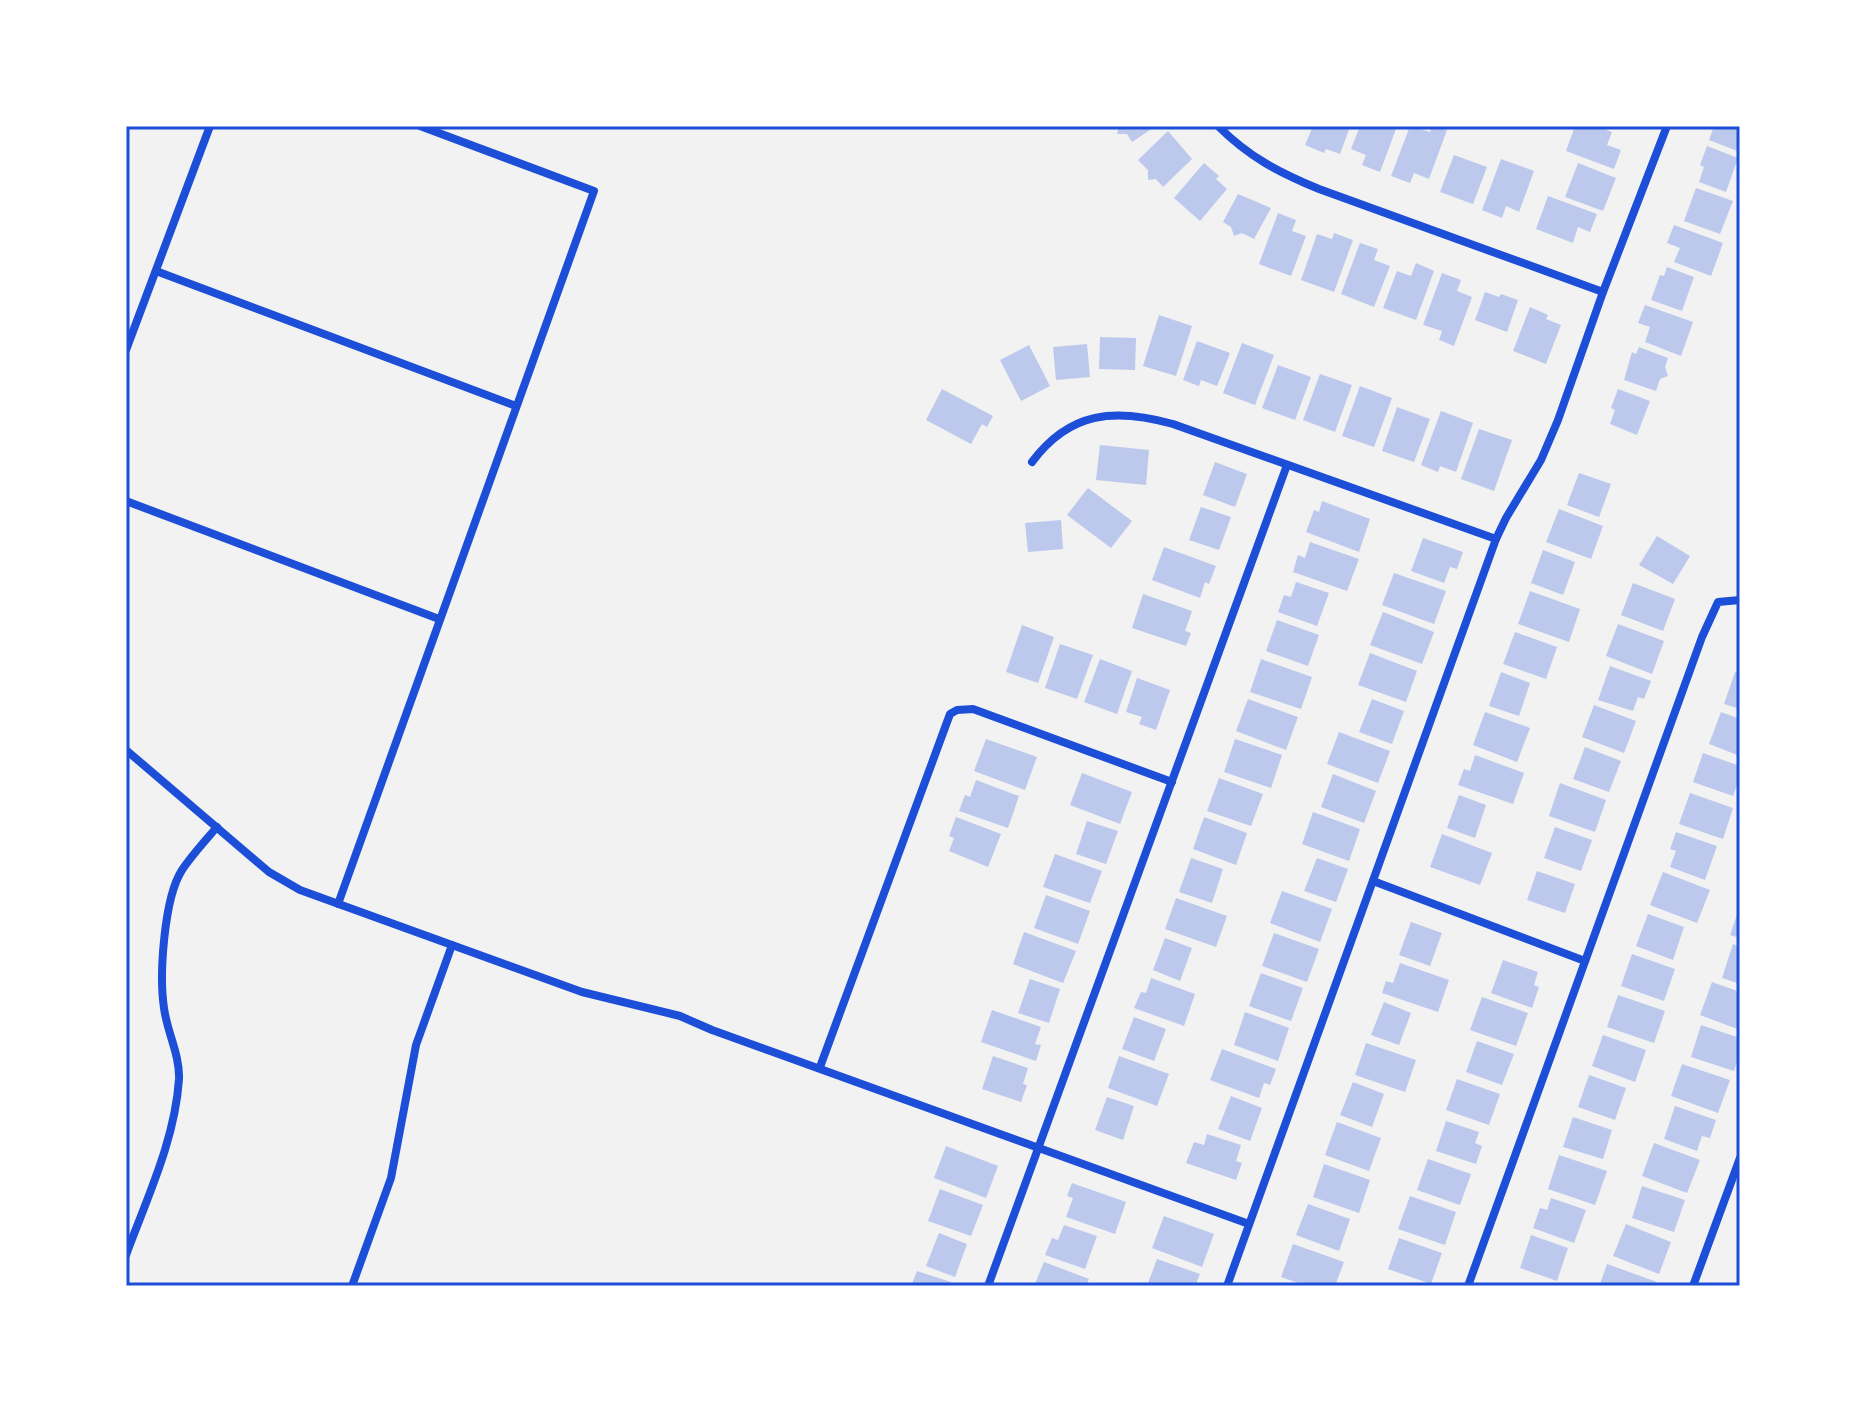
<svg xmlns="http://www.w3.org/2000/svg" width="1866" height="1412" font-family="Roboto,sans-serif">
	<style>
		.building { fill: #bdc9ec }
		.lines { fill: none; stroke-linecap: round; stroke-linejoin: round }
		.minor { stroke: #1d4ed8; stroke-width: 8 }
		.neatline { fill: none; stroke: #1d4ed8; stroke-width: 3 }
	</style>
	<rect width="100%" height="100%" fill="#f2f2f2"/>
	<!-- building -->
	<g class="building">
		<path d="M1119 126H1156L1132 142 1127 134H1117Z"/>
		<path d="M1313 126 1350 127 1340 154 1326 149 1324 153 1305 145Z"/>
		<path d="M1360 126H1397L1380 172 1362 165 1366 155 1351 149Z"/>
		<path d="M1410 126 1430 132 1432 126 1447 130 1429 179 1414 173 1410 183 1391 176Z"/>
		<path d="M1575 126H1598L1612 132 1607 145 1621 150 1614 169 1566 151Z"/>
		<path d="M1714 126H1740V152L1709 140Z"/>
		<path d="M1168 131 1192 159 1163 187 1156 179 1148 180V170L1138 160Z"/>
		<path d="M1707 146 1738 158 1726 192 1699 182 1704 167 1700 165Z"/>
		<path d="M1454 155 1487 167 1473 204 1440 192Z"/>
		<path d="M1501 159 1534 171 1519 212 1506 206 1502 218 1482 210Z"/>
		<path d="M1204 163 1219 176 1216 179 1227 189 1200 221 1174 198Z"/>
		<path d="M1578 163 1616 178 1603 211 1565 197Z"/>
		<path d="M1696 188 1733 201 1720 234 1684 221Z"/>
		<path d="M1238 194 1271 208 1254 239 1242 233 1234 236 1231 227 1223 222Z"/>
		<path d="M1548 196 1597 214 1590 232 1578 227 1573 243 1536 229Z"/>
		<path d="M1278 213 1296 220 1292 231 1306 236 1291 276 1259 264Z"/>
		<path d="M1674 225 1723 243 1711 276 1674 262 1680 248 1667 243Z"/>
		<path d="M1334 233 1353 240 1334 292 1301 280 1317 234 1332 239Z"/>
		<path d="M1360 243 1378 249 1374 260 1390 266 1374 307 1341 294Z"/>
		<path d="M1416 263 1434 271 1416 320 1383 308 1397 271 1411 276Z"/>
		<path d="M1667 267 1694 277 1682 311 1651 300 1660 275 1664 276Z"/>
		<path d="M1442 273 1461 280 1457 291 1472 297 1454 346 1439 340 1442 331 1423 325Z"/>
		<path d="M1485 292 1499 297 1501 294 1518 300 1507 332 1475 320Z"/>
		<path d="M1645 305 1693 322 1681 356 1645 342 1650 327 1638 323Z"/>
		<path d="M1530 307 1548 315 1546 319 1561 325 1546 364 1513 351Z"/>
		<path d="M1159 315 1192 326 1176 376 1143 366Z"/>
		<path d="M1100 337 1136 338 1135 370 1099 369Z"/>
		<path d="M1197 341 1230 353 1217 386 1201 380 1199 386 1183 380Z"/>
		<path d="M1242 343 1274 355 1255 405 1223 393Z"/>
		<path d="M1087 344 1090 377 1056 380 1053 347Z"/>
		<path d="M1029 345 1050 386 1021 401 1000 360Z"/>
		<path d="M1639 347 1668 358 1665 367 1668 376 1660 379 1656 391 1624 380 1632 352 1636 354Z"/>
		<path d="M1278 365 1311 377 1295 420 1262 408Z"/>
		<path d="M1320 374 1352 385 1335 432 1303 420Z"/>
		<path d="M1360 386 1392 398 1374 447 1342 436Z"/>
		<path d="M942 389 993 416 987 427 982 424 971 444 926 420Z"/>
		<path d="M1618 389 1650 401 1637 435 1610 424 1615 410 1611 408Z"/>
		<path d="M1397 407 1430 419 1414 462 1382 451Z"/>
		<path d="M1441 411 1473 423 1456 472 1440 466 1438 472 1421 465Z"/>
		<path d="M1479 429 1512 440 1494 491 1461 479Z"/>
		<path d="M1100 445 1149 450 1146 485 1096 480Z"/>
		<path d="M1215 462 1247 474 1235 507 1203 495Z"/>
		<path d="M1579 473 1611 484 1599 517 1567 505Z"/>
		<path d="M1088 488 1132 521 1111 548 1067 515Z"/>
		<path d="M1322 501 1370 519 1359 552 1306 532 1314 510 1319 512Z"/>
		<path d="M1201 507 1231 517 1219 550 1189 540Z"/>
		<path d="M1559 509 1603 526 1591 559 1546 542Z"/>
		<path d="M1061 520 1063 549 1028 552 1025 523Z"/>
		<path d="M1657 536 1690 556 1673 584 1639 565Z"/>
		<path d="M1423 538 1463 552 1457 569 1450 567 1444 583 1411 571Z"/>
		<path d="M1310 542 1359 559 1347 591 1293 572 1298 555 1305 558Z"/>
		<path d="M1164 547 1216 566 1209 584 1205 582 1200 598 1152 580Z"/>
		<path d="M1543 550 1575 562 1563 595 1531 583Z"/>
		<path d="M1394 573 1446 591 1434 624 1382 605Z"/>
		<path d="M1296 582 1329 593 1317 626 1278 612 1284 595 1291 597Z"/>
		<path d="M1633 583 1675 599 1663 631 1621 615Z"/>
		<path d="M1530 591 1580 609 1569 642 1518 624Z"/>
		<path d="M1143 594 1192 611 1185 631 1191 633 1186 646 1132 628Z"/>
		<path d="M1383 612 1434 632 1422 664 1370 645Z"/>
		<path d="M1277 620 1319 635 1308 666 1266 651Z"/>
		<path d="M1618 624 1664 641 1652 674 1606 656Z"/>
		<path d="M1022 625 1054 637 1038 683 1006 672Z"/>
		<path d="M1515 632 1557 647 1546 679 1503 664Z"/>
		<path d="M1060 644 1093 655 1077 699 1045 688Z"/>
		<path d="M1370 653 1417 671 1406 702 1358 685Z"/>
		<path d="M1100 659 1132 671 1117 714 1084 702Z"/>
		<path d="M1261 659 1312 677 1301 709 1250 692Z"/>
		<path d="M1610 666 1651 681 1644 699 1638 697 1633 711 1598 700Z"/>
		<path d="M1501 672 1530 683 1519 716 1489 706Z"/>
		<path d="M1735 672 1740 673V709L1724 704Z"/>
		<path d="M1137 678 1170 690 1156 730 1139 724 1142 717 1126 712Z"/>
		<path d="M1248 699 1298 717 1286 750 1236 731Z"/>
		<path d="M1372 699 1404 711 1392 744 1359 732Z"/>
		<path d="M1594 705 1636 721 1624 753 1582 737Z"/>
		<path d="M1485 712 1530 728 1517 762 1473 745Z"/>
		<path d="M1721 712 1740 719V756L1709 744Z"/>
		<path d="M1339 732 1390 751 1378 783 1327 764Z"/>
		<path d="M986 739 1037 757 1025 790 974 771Z"/>
		<path d="M1235 739 1282 755 1271 788 1224 772Z"/>
		<path d="M1585 747 1621 761 1609 792 1573 779Z"/>
		<path d="M1703 753 1740 766V776L1733 796 1693 782Z"/>
		<path d="M1475 755 1524 773 1513 804 1458 785 1464 769 1470 771Z"/>
		<path d="M1082 773 1132 792 1120 824 1070 805Z"/>
		<path d="M1333 774 1376 791 1364 823 1321 807Z"/>
		<path d="M1219 778 1263 794 1251 826 1207 811Z"/>
		<path d="M976 780 1019 796 1008 828 959 811 965 795 970 797Z"/>
		<path d="M1560 783 1606 800 1595 832 1549 816Z"/>
		<path d="M1690 793 1733 808 1723 839 1679 824Z"/>
		<path d="M1459 795 1486 805 1475 838 1447 828Z"/>
		<path d="M1313 812 1360 829 1349 861 1302 844Z"/>
		<path d="M956 817 1001 834 988 867 949 851 954 838 949 836Z"/>
		<path d="M1204 817 1247 833 1236 865 1193 849Z"/>
		<path d="M1087 821 1118 831 1106 864 1076 854Z"/>
		<path d="M1555 827 1592 840 1581 871 1544 858Z"/>
		<path d="M1676 832 1717 846 1705 880 1670 867 1676 851 1670 849Z"/>
		<path d="M1442 834 1492 853 1480 885 1430 867Z"/>
		<path d="M1055 854 1102 871 1090 903 1043 887Z"/>
		<path d="M1191 858 1223 869 1212 903 1179 892Z"/>
		<path d="M1317 858 1348 869 1336 902 1304 891Z"/>
		<path d="M1537 871 1575 884 1565 913 1527 900Z"/>
		<path d="M1663 872 1710 890 1697 923 1650 905Z"/>
		<path d="M1282 891 1332 909 1320 942 1270 923Z"/>
		<path d="M1046 895 1090 911 1078 944 1034 928Z"/>
		<path d="M1176 898 1227 916 1216 947 1165 929Z"/>
		<path d="M1740 906V938L1730 935Z"/>
		<path d="M1648 914 1684 927 1673 960 1636 946Z"/>
		<path d="M1411 922 1442 933 1430 966 1399 955Z"/>
		<path d="M1024 932 1076 951 1063 983 1013 964Z"/>
		<path d="M1274 933 1319 949 1307 982 1262 966Z"/>
		<path d="M1165 938 1192 948 1180 981 1153 970Z"/>
		<path d="M1733 944 1740 947V984L1722 978Z"/>
		<path d="M1632 954 1675 969 1664 1001 1621 986Z"/>
		<path d="M1503 960 1538 972 1534 985 1539 987 1532 1008 1491 993Z"/>
		<path d="M1400 963 1449 980 1438 1012 1382 993 1386 981 1393 983Z"/>
		<path d="M1261 973 1303 988 1291 1021 1249 1006Z"/>
		<path d="M1151 978 1195 994 1184 1026 1134 1008 1141 992 1146 993Z"/>
		<path d="M1030 979 1060 989 1049 1023 1018 1013Z"/>
		<path d="M1712 982 1740 992V1030L1700 1015Z"/>
		<path d="M1618 995 1665 1011 1654 1043 1607 1027Z"/>
		<path d="M1482 997 1528 1013 1516 1046 1470 1030Z"/>
		<path d="M1384 1002 1411 1013 1399 1045 1371 1035Z"/>
		<path d="M992 1010 1041 1027 1035 1044 1041 1045 1036 1061 981 1042Z"/>
		<path d="M1245 1012 1289 1028 1278 1061 1234 1045Z"/>
		<path d="M1134 1017 1166 1029 1154 1061 1122 1049Z"/>
		<path d="M1701 1025 1740 1038V1052L1734 1071 1691 1057Z"/>
		<path d="M1603 1035 1646 1050 1635 1082 1592 1066Z"/>
		<path d="M1477 1041 1514 1054 1502 1085 1466 1072Z"/>
		<path d="M1366 1043 1416 1060 1405 1092 1355 1075Z"/>
		<path d="M1222 1049 1276 1069 1270 1085 1264 1083 1259 1098 1210 1080Z"/>
		<path d="M993 1056 1028 1068 1023 1084 1027 1085 1021 1102 982 1089Z"/>
		<path d="M1119 1056 1169 1074 1157 1106 1108 1088Z"/>
		<path d="M1682 1064 1730 1080 1718 1113 1671 1096Z"/>
		<path d="M1589 1075 1626 1088 1615 1120 1578 1107Z"/>
		<path d="M1457 1079 1500 1094 1489 1125 1446 1110Z"/>
		<path d="M1353 1082 1384 1094 1372 1127 1340 1115Z"/>
		<path d="M1231 1096 1262 1108 1250 1141 1218 1129Z"/>
		<path d="M1107 1097 1134 1106 1123 1140 1095 1130Z"/>
		<path d="M1675 1106 1716 1120 1710 1138 1702 1136 1697 1151 1664 1139Z"/>
		<path d="M1573 1117 1612 1130 1603 1159 1563 1147Z"/>
		<path d="M1446 1121 1479 1132 1475 1143 1482 1146 1476 1164 1436 1151Z"/>
		<path d="M1337 1122 1381 1138 1369 1171 1325 1155Z"/>
		<path d="M1207 1134 1241 1145 1236 1161 1242 1163 1236 1180 1186 1163 1194 1142 1204 1145Z"/>
		<path d="M1654 1143 1700 1160 1687 1193 1642 1176Z"/>
		<path d="M946 1146 998 1166 986 1198 934 1178Z"/>
		<path d="M1559 1155 1607 1171 1595 1205 1548 1189Z"/>
		<path d="M1428 1159 1471 1174 1460 1205 1417 1190Z"/>
		<path d="M1324 1164 1370 1180 1359 1213 1313 1197Z"/>
		<path d="M1072 1183 1126 1202 1115 1234 1066 1217 1073 1198 1067 1196Z"/>
		<path d="M1642 1186 1685 1200 1674 1232 1632 1218Z"/>
		<path d="M940 1189 983 1205 971 1236 928 1221Z"/>
		<path d="M1410 1196 1456 1212 1445 1245 1398 1229Z"/>
		<path d="M1551 1198 1586 1210 1574 1243 1533 1228 1540 1208 1547 1210Z"/>
		<path d="M1308 1204 1350 1219 1339 1251 1296 1235Z"/>
		<path d="M1164 1216 1214 1234 1202 1267 1152 1248Z"/>
		<path d="M1626 1224 1671 1242 1659 1274 1613 1256Z"/>
		<path d="M1064 1225 1097 1236 1085 1269 1045 1255 1052 1238 1058 1240Z"/>
		<path d="M939 1233 967 1244 955 1277 926 1266Z"/>
		<path d="M1531 1235 1568 1248 1557 1281 1520 1268Z"/>
		<path d="M1399 1238 1442 1253 1431 1284 1388 1269Z"/>
		<path d="M1293 1244 1344 1262 1335 1286H1307L1281 1277Z"/>
		<path d="M1157 1259 1200 1274 1195 1286H1147Z"/>
		<path d="M1044 1262 1089 1279 1086 1286H1034Z"/>
		<path d="M1607 1264 1657 1282 1655 1286 1600 1284Z"/>
		<path d="M917 1271 951 1282 949 1286H911Z"/>
	</g>
	<g class="lines">
		<!-- minor -->
		<g class="minor">
			<path d="M1218 126C1249 157 1278 172 1319 189L1603 292"/>
			<path d="M156 271 516 406"/>
			<path d="M126 350 210 126"/>
			<path d="M1032 462C1070 411 1115 408 1173 424L1496 539"/>
			<path d="M126 501 439 619"/>
			<path d="M126 750 269 872 300 890 582 992 680 1016 712 1030 1249 1224"/>
			<path d="M1373 881 1585 961"/>
			<path d="M338 904 594 191 420 126"/>
			<path d="M820 1067 950 714 957 710 973 709 1172 782"/>
			<path d="M126 1255C147 1198 175 1140 179 1079 180 1055 167 1032 164 1008 159 975 164 898 182 870 192 855 205 841 217 827"/>
			<path d="M352 1286 391 1178 416 1045 452 945"/>
			<path d="M988 1286 1287 465"/>
			<path d="M1227 1286 1496 539 1506 518 1541 460 1558 420 1603 292 1667 126"/>
			<path d="M1468 1286 1702 637 1718 602 1740 600"/>
			<path d="M1693 1286 1740 1158"/>
		</g>
	</g>
	<!-- border -->
	<rect width="1866" height="1412" fill="none" stroke="#ffffff" stroke-width="256"/>
	<rect x="128" y="128" width="1610" height="1156" class="neatline"/>
</svg>
